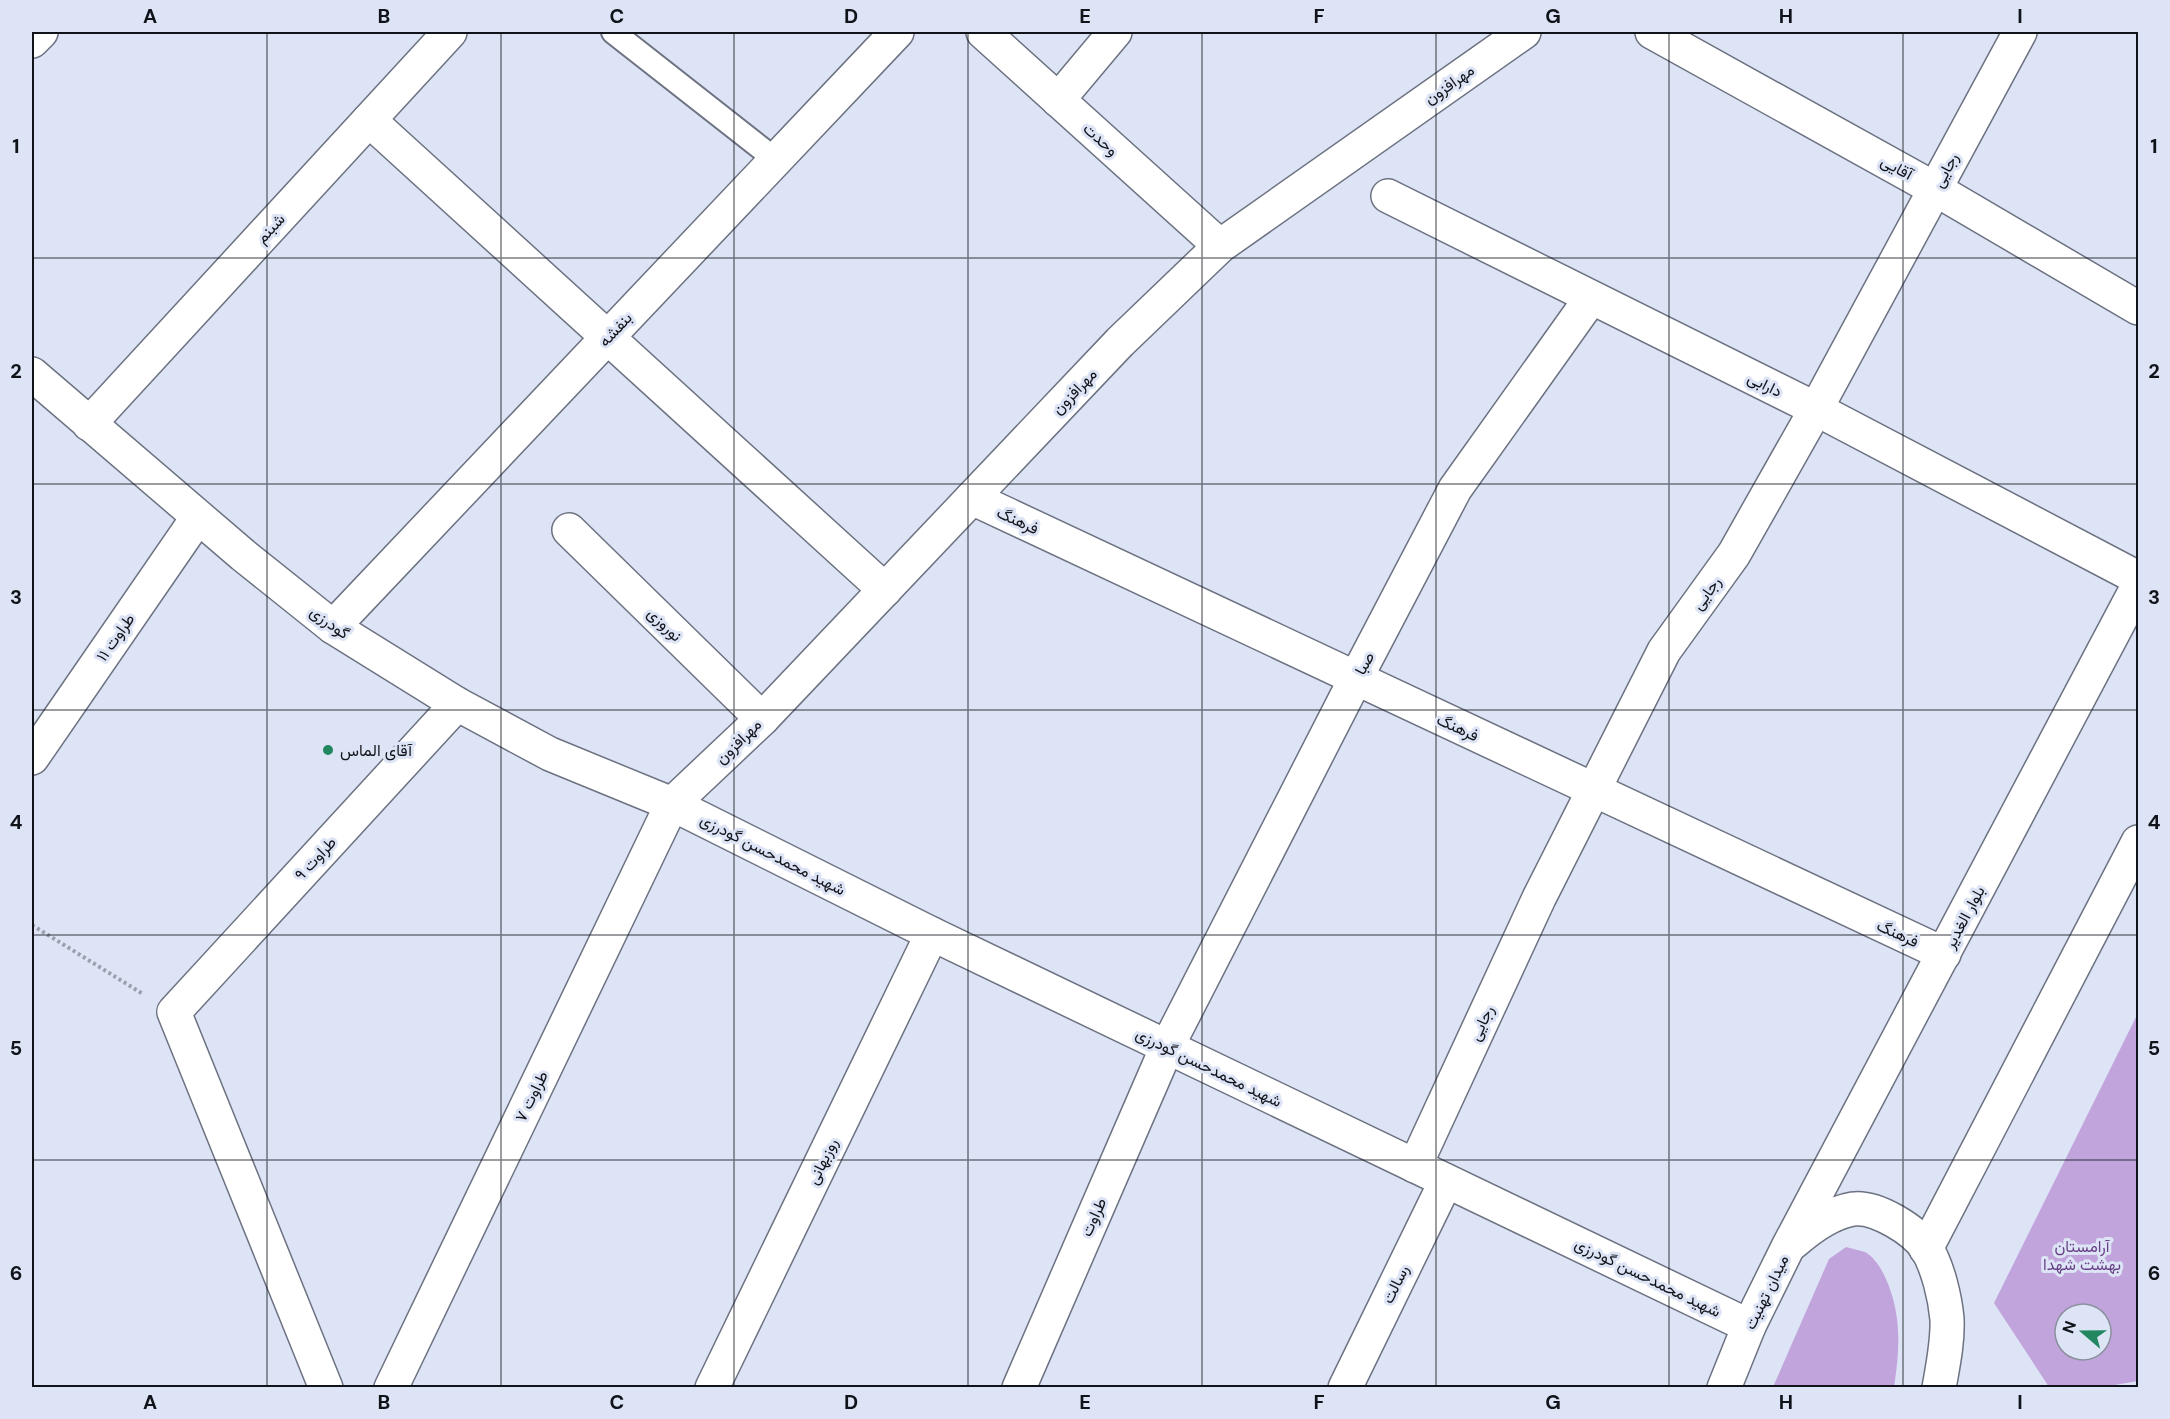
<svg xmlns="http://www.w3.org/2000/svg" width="2170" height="1419" font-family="'DM Sans',Vazirmatn,sans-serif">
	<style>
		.green { fill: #c1a4dc; fill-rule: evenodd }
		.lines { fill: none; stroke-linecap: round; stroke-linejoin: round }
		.lane-casing { stroke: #6c7281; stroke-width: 26 }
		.street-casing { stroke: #6c7281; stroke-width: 36 }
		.secondary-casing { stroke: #6c7281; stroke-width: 36 }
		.primary-casing { stroke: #6c7281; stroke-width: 36 }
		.path { stroke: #9aa0ae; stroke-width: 4; stroke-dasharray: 3 3; stroke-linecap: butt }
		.lane { stroke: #fff; stroke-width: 22 }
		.street { stroke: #fff; stroke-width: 33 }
		.secondary { stroke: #fff; stroke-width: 33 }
		.primary { stroke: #fff; stroke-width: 33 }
		.grid { fill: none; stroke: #101319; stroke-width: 1.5; stroke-opacity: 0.55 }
		.poi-dot { fill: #228761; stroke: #dde4f5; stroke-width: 2 }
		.labels { text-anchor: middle; stroke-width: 6; stroke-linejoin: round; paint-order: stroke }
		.street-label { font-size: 16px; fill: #101319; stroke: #dde4f5 }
		.poi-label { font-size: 16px; fill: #101319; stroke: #dde4f5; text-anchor: start }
		.park-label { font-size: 16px; fill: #683f87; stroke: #dde4f5 }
		.neatline { fill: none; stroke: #101319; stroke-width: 2 }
		.grid-label { font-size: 20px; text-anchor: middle; font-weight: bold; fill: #101319 }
	</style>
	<rect width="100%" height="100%" fill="#dde4f5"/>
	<!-- green -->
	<g class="green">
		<path d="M2138 1013V1381L2103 1387H2049L1994 1303ZM2065 1314H2101V1350H2065Z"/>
		<path d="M1846 1247C1852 1249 1859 1250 1865 1252 1874 1257 1881 1268 1885 1277 1902 1313 1900 1349 1894 1387H1773L1829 1259Z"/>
	</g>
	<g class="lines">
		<!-- lane casing -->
		<g class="lane-casing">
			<path id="lane" d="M613 32 776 160"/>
		</g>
		<!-- street casing -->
		<g class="street-casing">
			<g id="street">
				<path d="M983 32 1220 246"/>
				<path d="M1652 32 1935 189 2138 308"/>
				<path d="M32 41 41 32"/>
				<path d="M1058 100 1115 32"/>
				<path d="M369 120 885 590"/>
				<path d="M1388 196 1816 409 2138 578"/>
				<path d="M89 424 450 32"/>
				<path d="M972 498 1944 954"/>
				<path d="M569 530 762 719"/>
				<path d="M333 627 897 32"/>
				<path d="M32 758 198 517"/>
				<path d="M1415 1166 1539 898 1664 651 1734 554 1816 409 2020 32"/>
				<path d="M326 1388 174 1012 457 704"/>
				<path d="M391 1388 672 804"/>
				<path d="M712 1388 932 934"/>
				<path d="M1019 1388 1167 1047 1356 678 1455 489 1591 298"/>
				<path d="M1345 1388 1446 1181"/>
			</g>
		</g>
		<!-- secondary casing -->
		<g class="secondary-casing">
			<g id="secondary">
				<path d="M32 374 243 555 333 627 457 704 550 754 672 804 932 934 1749 1326"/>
				<path d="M672 804 762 719 1120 342 1220 246 1524 32"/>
			</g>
		</g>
		<!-- primary casing -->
		<g class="primary-casing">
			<g id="primary">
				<path d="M1794 1242C1811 1227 1830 1213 1853 1209 1876 1206 1915 1230 1927 1249 1938 1268 1945 1297 1947 1319 1948 1342 1943 1365 1939 1388"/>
				<path d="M1926 1249 2138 842"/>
				<path d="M1724 1388 1749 1326 1788 1247 2138 586"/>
			</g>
		</g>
		<!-- path -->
		<path class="path" d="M32 925 143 994"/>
		<!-- lane -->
		<use href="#lane" class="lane"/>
		<!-- street -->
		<use href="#street" class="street"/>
		<!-- secondary -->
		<use href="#secondary" class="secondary"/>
		<!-- primary -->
		<use href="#primary" class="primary"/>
	</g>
	<!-- grid -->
	<path class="grid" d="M267 32V1388M501 32V1388M734 32V1388M968 32V1388M1202 32V1388M1436 32V1388M1669 32V1388M1903 32V1388M32 258H2138M32 484H2138M32 710H2138M32 935H2138M32 1160H2138"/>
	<!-- markers -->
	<circle class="poi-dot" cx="328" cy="750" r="6"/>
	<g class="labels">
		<!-- street labels -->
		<g class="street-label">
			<text transform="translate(1449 84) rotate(-35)" y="6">مهرافزون</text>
			<text transform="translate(1101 139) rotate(42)" y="6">وحدت</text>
			<text transform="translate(1897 167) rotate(29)" y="6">آقایی</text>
			<text transform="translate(1945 170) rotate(-62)" y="6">رجایی</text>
			<text transform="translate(270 228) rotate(-47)" y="6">شبنم</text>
			<text transform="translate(615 329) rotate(-47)" y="6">بنفشه</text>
			<text transform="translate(1765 384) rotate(26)" y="6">دارابی</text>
			<text transform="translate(1074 391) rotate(-46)" y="6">مهرافزون</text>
			<text transform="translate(1018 520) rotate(25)" y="6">فرهنگ</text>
			<text transform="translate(1706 593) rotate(-54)" y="6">رجایی</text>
			<text transform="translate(330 622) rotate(36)" y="6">گودرزی</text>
			<text transform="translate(665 624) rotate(44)" y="6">نوروزی</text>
			<text transform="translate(115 637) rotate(-55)" y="6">طراوت ۱۱</text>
			<text transform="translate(1364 663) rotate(-62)" y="6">صبا</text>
			<text transform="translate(1458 727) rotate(25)" y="6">فرهنگ</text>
			<text transform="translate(738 741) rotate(-44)" y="6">مهرافزون</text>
			<text transform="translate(773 854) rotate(27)" y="6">شهید محمدحسن گودرزی</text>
			<text transform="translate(315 858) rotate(-47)" y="6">طراوت ۹</text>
			<text transform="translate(1964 917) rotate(-62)" y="6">بلوار الغدیر</text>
			<text transform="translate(1898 933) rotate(25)" y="6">فرهنگ</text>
			<text transform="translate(1481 1023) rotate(-65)" y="6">رجایی</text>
			<text transform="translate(1209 1067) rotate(26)" y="6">شهید محمدحسن گودرزی</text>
			<text transform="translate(531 1096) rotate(-64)" y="6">طراوت ۷</text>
			<text transform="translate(822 1161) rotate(-64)" y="6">روزبهانی</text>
			<text transform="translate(1093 1217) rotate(-66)" y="6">طراوت</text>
			<text transform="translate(1648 1277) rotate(26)" y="6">شهید محمدحسن گودرزی</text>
			<text transform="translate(1395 1284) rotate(-64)" y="6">رسالت</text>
			<text transform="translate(1766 1292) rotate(-64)" y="6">میدان تهنیت</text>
		</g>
		<!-- poi labels -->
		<g class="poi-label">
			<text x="340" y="756">آقای الماس</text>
		</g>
		<!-- park labels -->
		<g class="park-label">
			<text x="2082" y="1252">آرامستان<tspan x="2082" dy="18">بهشت شهدا</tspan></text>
		</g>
	</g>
	<!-- border -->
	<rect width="2170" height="1419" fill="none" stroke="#dde4f5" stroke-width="66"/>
	<!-- north arrow -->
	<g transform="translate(2083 1332) rotate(290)"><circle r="28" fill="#dde4f5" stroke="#8b909d" stroke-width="1.5"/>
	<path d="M0-4.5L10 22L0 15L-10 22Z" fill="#228761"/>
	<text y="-9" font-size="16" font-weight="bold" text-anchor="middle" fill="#101319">N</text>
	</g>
	<rect x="33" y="33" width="2104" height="1353" class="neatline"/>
	<g class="grid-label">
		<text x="150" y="23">A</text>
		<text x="384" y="23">B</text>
		<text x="617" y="23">C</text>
		<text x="851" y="23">D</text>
		<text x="1085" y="23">E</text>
		<text x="1319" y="23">F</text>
		<text x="1553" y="23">G</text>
		<text x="1786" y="23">H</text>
		<text x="2020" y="23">I</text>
		<text x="16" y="153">1</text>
		<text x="2154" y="153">1</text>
		<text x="16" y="378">2</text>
		<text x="2154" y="378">2</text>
		<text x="16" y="604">3</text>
		<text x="2154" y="604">3</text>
		<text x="16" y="829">4</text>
		<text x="2154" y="829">4</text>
		<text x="16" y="1055">5</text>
		<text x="2154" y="1055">5</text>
		<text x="16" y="1280">6</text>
		<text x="2154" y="1280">6</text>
		<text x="150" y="1409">A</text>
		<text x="384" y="1409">B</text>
		<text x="617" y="1409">C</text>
		<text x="851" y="1409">D</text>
		<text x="1085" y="1409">E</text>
		<text x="1319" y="1409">F</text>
		<text x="1553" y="1409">G</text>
		<text x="1786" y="1409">H</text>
		<text x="2020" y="1409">I</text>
	</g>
</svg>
